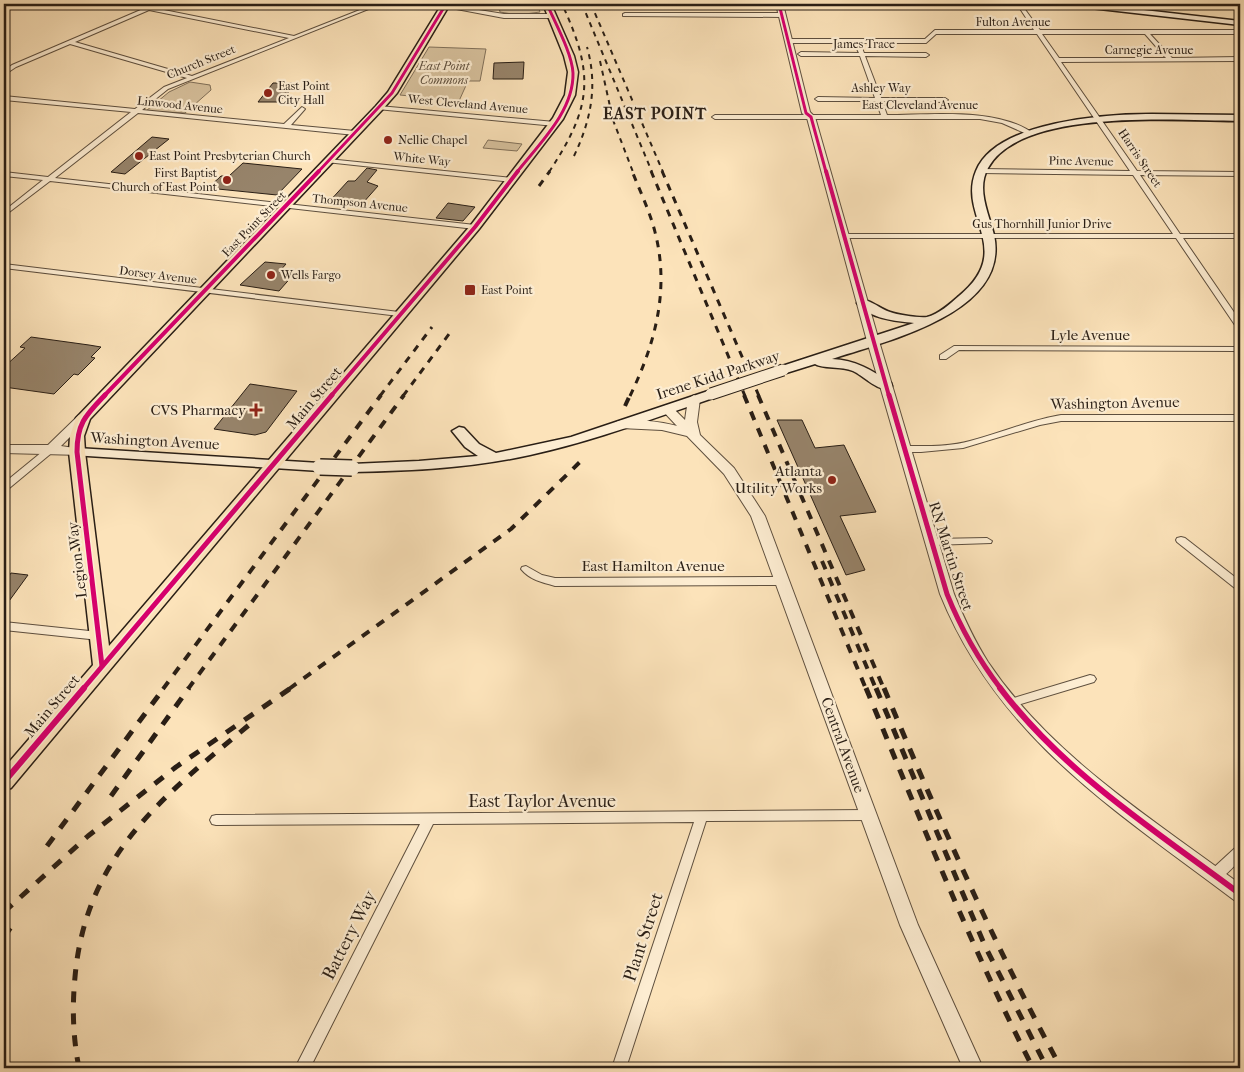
<svg xmlns="http://www.w3.org/2000/svg" width="1244" height="1072" font-family="'IM FELL French Canon',serif">
	<style>
		.green { fill: #d8c29e; stroke: #80705a }
		.building { fill: #97846b; stroke: #291e15 }
		.lines { fill: none; stroke-linecap: round; stroke-linejoin: round }
		.minor-casing { stroke: #5e4f3e; stroke-width: 2 }
		.tertiary-casing { stroke: #5e4f3e; stroke-width: 2 }
		.secondary-casing { stroke: #291e15; stroke-width: 3 }
		.primary-casing { stroke: #291e15; stroke-width: 3 }
		.minor { fill: #fdedd2; fill-rule: evenodd }
		.tertiary { fill: #fdedd2; fill-rule: evenodd }
		.secondary { fill: #fdedd2; fill-rule: evenodd }
		.primary { fill: #fce3ba; fill-rule: evenodd }
		.rail-far3 { stroke: #291e15; stroke-width: 2; stroke-dasharray: 5 5; stroke-linecap: butt }
		.rail-far2 { stroke: #291e15; stroke-width: 3; stroke-dasharray: 7 7; stroke-linecap: butt }
		.rail-far1 { stroke: #291e15; stroke-width: 4; stroke-dasharray: 9 9; stroke-linecap: butt }
		.rail { stroke: #291e15; stroke-width: 5; stroke-dasharray: 11 11; stroke-linecap: butt }
		.secondary-bridge-far1-casing { stroke: #291e15; stroke-width: 13; stroke-linecap: butt }
		.secondary-bridge-casing { stroke: #291e15; stroke-width: 18; stroke-linecap: butt }
		.secondary-bridge-far1 { stroke: #fdedd2; stroke-width: 11 }
		.secondary-bridge { stroke: #fdedd2; stroke-width: 15 }
		.cycleway-far3-casing { stroke: #fdedd2; stroke-width: 5 }
		.cycleway-far2-casing { stroke: #fdedd2; stroke-width: 6 }
		.cycleway-far1-casing { stroke: #fdedd2; stroke-width: 8 }
		.cycleway-casing { stroke: #fdedd2; stroke-width: 9 }
		.cycleway-far3 { stroke: #d6006c; stroke-width: 3 }
		.cycleway-far2 { stroke: #d6006c; stroke-width: 4 }
		.cycleway-far1 { stroke: #d6006c; stroke-width: 5 }
		.cycleway { stroke: #d6006c; stroke-width: 6 }
		.poi-dot { fill: #8f2418; stroke: #fdedd2; stroke-width: 2 }
		.labels { text-anchor: middle; stroke-width: 4.5; stroke-linejoin: round; paint-order: stroke }
		.far-street-label { font-size: 12px; fill: #291e15; stroke: #fdedd2 }
		.far-park-label { font-size: 12px; font-style: italic; fill: #5e4f3e; stroke: #fdedd2 }
		.far-poi-label { font-size: 12px; fill: #291e15; stroke: #fdedd2; text-anchor: start }
		.street-label { font-size: 15px; fill: #291e15; stroke: #fdedd2 }
		.poi-label { font-size: 15px; fill: #291e15; stroke: #fdedd2; text-anchor: end }
		.far-district-label { font-size: 16px; font-weight: bold; letter-spacing: 1px; fill: #291e15; stroke: #fdedd2 }
		.near-street-label { font-size: 18px; fill: #291e15; stroke: #fdedd2 }
	</style>
	<rect width="100%" height="100%" fill="#fce3ba"/>
	<filter id="stains"><feTurbulence type="fractalNoise" baseFrequency=".004" numOctaves="4"/><feColorMatrix values="0 0 0 0 .2 0 0 0 0 .09 0 0 0 0 .02 0 0 0 .5 -.17"/></filter>
	<radialGradient id="worn" r=".72"><stop offset=".6" stop-color="#630" stop-opacity="0"/><stop offset="1" stop-color="#630" stop-opacity=".3"/></radialGradient>
	<!-- green -->
	<g class="green">
		<path d="M498 4H537L540 12 518 15 500 12Z"/>
		<path d="M429 47 486 49 480 81H468L459 101 400 95Z"/>
		<path d="M190 82 210 85 211 90 185 113 146 111 169 92Z"/>
		<path d="M488 140 522 144 517 151 483 148Z"/>
	</g>
	<!-- building -->
	<g class="building">
		<path d="M524 62 523 79H493L494 63Z"/>
		<path d="M273 83H297L279 102H258Z"/>
		<path d="M152 137 169 139 125 174 111 172Z"/>
		<path d="M243 163 302 169 277 195 208 188 221 176H229Z"/>
		<path d="M367 168 377 170 367 182 378 186 362 204 347 205 328 203 348 181H355Z"/>
		<path d="M448 203 475 207 463 221 436 218Z"/>
		<path d="M265 262 286 264 279 272 294 274 279 291 240 285Z"/>
		<path d="M31 337 89 345 101 347 91 357 95 358 78 375 74 374 54 394 4 387V367L25 348 20 347Z"/>
		<path d="M250 384 297 391 266 432 255 435 214 429Z"/>
		<path d="M777 420H802L815 448 844 445 876 512 840 516 865 570 846 575Z"/>
		<path d="M11 573 28 575 4 608V583Z"/>
	</g>
	<g class="lines">
		<!-- minor casing -->
		<g class="minor-casing">
			<g id="minor">
				<path d="M126 4 148 6 154 4H160L154 8 294 36 375 4H381L168 89 142 110 284 124 302 107 305 109 291 125 355 131 358 133 355 135 138 113 55 178 475 225 479 227 475 229 50 181 4 216V211L43 180 4 176V172L48 177 131 112 4 100V96L135 109 164 87 187 78 70 44 16 67 4 75V71L12 65 143 9ZM149 10 289 38 192 76 75 42Z"/>
				<path d="M430 4H441L504 14H552L555 16 552 18H504Z"/>
				<path d="M1017 4H1021L1040 30H1240V34H1150L1172 58 1240 57V61L1061 62 1137 171 1240 172V176L1140 175 1180 234H1240V238H1183L1240 321V328H1237L1176 238H844L840 236 844 234H1173L1133 175 982 173 979 171 982 169 1130 171 1037 34H936L926 43H789L786 41 789 39H925L935 30H1034ZM1042 34H1145L1166 58H1059Z"/>
				<path d="M625 13H782L785 15 782 17 623 16V14Z"/>
				<path d="M860 47 862 48 864 53H926L929 55 926 57 865 56 881 98H945L948 100 945 102 882 101 887 115C930 115 999 107 1034 134L1029 135 1002 123 980 119H715L712 117 715 115H881L876 101H818L815 99 818 97 875 98 860 56H801L798 54 801 52 859 53 857 49Z"/>
				<path d="M379 106 555 122 558 124 555 126 377 109V107Z"/>
				<path d="M328 159 513 178 516 180 513 182 326 162V160Z"/>
				<path d="M4 264 399 312 403 314 399 316 4 268Z"/>
				<path d="M954 346 1240 347V351L959 350 946 359H940V355Z"/>
				<path d="M1061 415H1240V421H1061L1040 425 963 448 921 452H904L899 449 904 446C926 446 949 447 970 441 1001 433 1030 420 1061 415Z"/>
				<path d="M51 446 56 449 54 451 7 490 4 491V483L48 447Z"/>
				<path d="M1181 537 1185 538 1240 581V590L1236 589 1177 542 1176 540 1177 538Z"/>
				<path d="M987 538 992 541 991 543 932 545 927 542 932 539Z"/>
				<path d="M526 566 542 575 555 578 783 577 788 581 783 585 555 586C542 582 530 580 521 569L522 567Z"/>
				<path d="M4 622 99 632 103 633 104 636 103 639 99 640 4 630Z"/>
				<path d="M1090 675 1094 676 1096 679 1094 682 1011 707 1007 706 1005 703 1007 700Z"/>
				<path d="M869 810 873 811 875 815 873 819 869 820 706 821 626 1068H612L694 822 433 824 310 1068H295L420 824 216 825 212 824 210 820 212 816 216 815Z"/>
				<path d="M1240 847V860C1233 867 1221 883 1210 879L1208 875 1210 871 1235 848Z"/>
			</g>
		</g>
		<!-- tertiary casing -->
		<g class="tertiary-casing">
			<g id="tertiary">
				<path d="M776 4H783L810 112 815 117 879 341 954 594C964 618 974 640 988 662 1051 756 1151 818 1240 884V902L1234 900C1115 810 998 738 940 594L867 341 807 118 802 113Z"/>
				<path d="M694 395 700 399 697 422 700 435 734 468 765 516 918 925 983 1068H963L900 925 751 516 724 474 687 436 662 430 620 428 614 424C622 415 665 423 677 426L661 409 667 405 671 406 685 420 688 399Z"/>
				<path d="M83 414 89 418 61 446 81 449 83 452 81 455 4 453V445H48L79 415Z"/>
			</g>
		</g>
		<!-- secondary casing -->
		<g class="secondary-casing">
			<g id="secondary">
				<path d="M1069 4H1091L1240 21V25L1073 6Z"/>
				<path d="M1152 114 1240 115V121C1180 121 1021 107 988 168 976 189 989 214 994 235 1011 313 886 341 832 359 855 360 872 370 891 383L892 386 891 389C878 392 864 376 853 371 842 366 822 369 815 364L783 374 777 370 779 367 914 323C895 321 870 319 857 303L859 300C869 298 880 309 890 312 898 315 919 318 927 317 938 315 951 303 959 296 1016 249 957 217 976 171 996 121 1107 114 1152 114Z"/>
				<path d="M711 390 716 391 718 394 716 397C654 418 594 441 530 455 472 468 412 471 352 472L347 471 345 468 347 465 352 464 419 461 478 456 465 447 452 431 459 427 464 428 479 444 496 453 571 437Z"/>
				<path d="M77 448 320 463 325 464 327 467 325 470 320 471 72 455 70 452 72 449Z"/>
			</g>
		</g>
		<!-- primary casing -->
		<g class="primary-casing">
			<path id="primary" d="M442 4H450L397 93 382 110 90 419 84 436 85 452 109 646 471 225 553 118 565 95 568 72 564 56 543 4H551L574 56 578 72 575 95 563 119 479 229 11 788 4 790V768L93 665 69 452 70 436 76 418 376 106 388 92Z"/>
		</g>
		<!-- minor -->
		<use href="#minor" class="minor"/>
		<!-- tertiary -->
		<use href="#tertiary" class="tertiary"/>
		<!-- secondary -->
		<use href="#secondary" class="secondary"/>
		<!-- primary -->
		<use href="#primary" class="primary"/>
		<!-- rail-far3 -->
		<g class="rail-far3">
			<path d="M582 4 652 172"/>
			<path d="M591 4 663 172"/>
			<path d="M600 61 613 120 633 172"/>
			<path d="M574 156C591 120 598 86 587 47"/>
			<path d="M549 172C592 107 595 75 562 4"/>
		</g>
		<!-- rail-far2 -->
		<g class="rail-far2">
			<path d="M651 171 745 396"/>
			<path d="M662 171 759 396"/>
			<path d="M539 186 550 171"/>
			<path d="M380 396 432 327"/>
			<path d="M403 396 452 330"/>
			<path d="M630 396C655 344 670 290 655 232 650 212 640 191 632 171"/>
		</g>
		<!-- rail-far1 -->
		<g class="rail-far1">
			<path d="M744 395 866 689"/>
			<path d="M758 395 884 689"/>
			<path d="M625 406 630 395"/>
			<path d="M822 561 876 689"/>
			<path d="M163 689 381 395"/>
			<path d="M188 689 404 395"/>
			<path d="M289 689 511 529 582 460"/>
		</g>
		<!-- rail -->
		<g class="rail">
			<path d="M866 688C919 816 970 945 1033 1068"/>
			<path d="M876 688 985 946 1047 1068"/>
			<path d="M884 688C938 817 994 945 1061 1068"/>
			<path d="M111 796 189 688"/>
			<path d="M47 846 164 688"/>
			<path d="M4 912 88 836 176 767 291 688"/>
			<path d="M4 937 16 920"/>
			<path d="M79 1068C73 1038 72 1008 75 977 86 853 166 794 255 720"/>
		</g>
		<!-- secondary-bridge-far1 casing -->
		<g class="secondary-bridge-far1-casing">
			<path id="secondary-bridge-far1" d="M711 394 783 370"/>
		</g>
		<!-- secondary-bridge casing -->
		<g class="secondary-bridge-casing">
			<path id="secondary-bridge" d="M320 467 352 468"/>
		</g>
		<!-- secondary-bridge-far1 -->
		<use href="#secondary-bridge-far1" class="secondary-bridge-far1"/>
		<!-- secondary-bridge -->
		<use href="#secondary-bridge" class="secondary-bridge"/>
		<!-- cycleway-far3 casing -->
		<g class="cycleway-far3-casing">
			<g id="cycleway-far3">
				<path d="M779 4 806 113 811 117 826 172"/>
				<path d="M318 172 392 93 446 4"/>
				<path d="M517 172C539 144 574 111 573 73 572 53 555 23 547 4"/>
			</g>
		</g>
		<!-- cycleway-far2 casing -->
		<g class="cycleway-far2-casing">
			<g id="cycleway-far2">
				<path d="M826 171 889 396"/>
				<path d="M104 396 319 171"/>
				<path d="M331 396 475 227 518 171"/>
			</g>
		</g>
		<!-- cycleway-far1 casing -->
		<g class="cycleway-far1-casing">
			<g id="cycleway-far1">
				<path d="M889 395 947 594C961 629 978 659 1001 689"/>
				<path d="M102 666 77 452C77 423 86 415 105 395"/>
				<path d="M83 689 332 395"/>
			</g>
		</g>
		<!-- cycleway casing -->
		<g class="cycleway-casing">
			<g id="cycleway">
				<path d="M1000 688C1064 773 1156 831 1240 894"/>
				<path d="M4 782 84 688"/>
			</g>
		</g>
		<!-- cycleway-far3 -->
		<use href="#cycleway-far3" class="cycleway-far3"/>
		<!-- cycleway-far2 -->
		<use href="#cycleway-far2" class="cycleway-far2"/>
		<!-- cycleway-far1 -->
		<use href="#cycleway-far1" class="cycleway-far1"/>
		<!-- cycleway -->
		<use href="#cycleway" class="cycleway"/>
	</g>
	<!-- markers -->
	<g class="poi-dot">
		<circle cx="268" cy="93" r="5"/>
		<circle cx="388" cy="140" r="5"/>
		<circle cx="139" cy="156" r="5"/>
		<circle cx="227" cy="180" r="5"/>
		<circle cx="271" cy="275" r="5"/>
		<rect x="464" y="284" width="12" height="12" rx="2.5"/>
		<path d="M253.5 402.5h5v5h5v5h-5v5h-5v-5h-5v-5h5z"/>
		<circle cx="832" cy="480" r="5"/>
	</g>
	<g class="labels">
		<!-- far-street labels -->
		<g class="far-street-label">
			<text x="1013" y="26">Fulton Avenue</text>
			<text x="864" y="48">James Trace</text>
			<text x="1149" y="54">Carnegie Avenue</text>
			<text transform="translate(201 62) rotate(-22)" y="4">Church Street</text>
			<text x="881" y="92">Ashley Way</text>
			<text transform="translate(468 104) rotate(5)" y="4">West Cleveland Avenue</text>
			<text transform="translate(180 105) rotate(6)" y="4">Linwood Avenue</text>
			<text x="920" y="109">East Cleveland Avenue</text>
			<text transform="translate(1140 158) rotate(56)" y="4">Harris Street</text>
			<text transform="translate(422 159) rotate(6)" y="4">White Way</text>
			<text transform="translate(1081 161) rotate(1)" y="4">Pine Avenue</text>
			<text transform="translate(360 203) rotate(6)" y="4">Thompson Avenue</text>
			<text transform="translate(254 224) rotate(-46)" y="4">East Point Street</text>
			<text x="1042" y="228">Gus Thornhill Junior Drive</text>
			<text transform="translate(158 275) rotate(7)" y="4">Dorsey Avenue</text>
		</g>
		<!-- far-park labels -->
		<g class="far-park-label">
			<text x="444" y="70">East Point<tspan x="444" dy="14">Commons</tspan></text>
		</g>
		<!-- far-poi labels -->
		<g class="far-poi-label">
			<text x="278" y="90">East Point<tspan x="278" dy="14">City Hall</tspan></text>
			<text x="398" y="144">Nellie Chapel</text>
			<text x="149" y="160">East Point Presbyterian Church</text>
			<text x="217" y="177" text-anchor="end">First Baptist<tspan x="217" dy="14">Church of East Point</tspan></text>
			<text x="281" y="279">Wells Fargo</text>
			<text x="481" y="294">East Point</text>
		</g>
		<!-- street labels -->
		<g class="street-label">
			<text x="1090" y="340">Lyle Avenue</text>
			<text transform="translate(718 375) rotate(-18)" y="5">Irene Kidd Parkway</text>
			<text transform="translate(314 398) rotate(-50)" y="5">Main Street</text>
			<text transform="translate(1115 403) rotate(-1)" y="5">Washington Avenue</text>
			<text transform="translate(155 441) rotate(3)" y="5">Washington Avenue</text>
			<text transform="translate(951 556) rotate(72)" y="5">RN Martin Street</text>
			<text transform="translate(77 560) rotate(-97)" y="5">Legion Way</text>
			<text x="653" y="571">East Hamilton Avenue</text>
			<text transform="translate(52 706) rotate(-50)" y="5">Main Street</text>
			<text transform="translate(843 745) rotate(70)" y="5">Central Avenue</text>
		</g>
		<!-- poi labels -->
		<g class="poi-label">
			<text x="246" y="415">CVS Pharmacy</text>
			<text x="822" y="476">Atlanta<tspan x="822" dy="17">Utility Works</tspan></text>
		</g>
		<!-- far-district labels -->
		<g class="far-district-label">
			<text x="655" y="119">EAST POINT</text>
		</g>
		<!-- near-street labels -->
		<g class="near-street-label">
			<text x="542" y="807">East Taylor Avenue</text>
			<text transform="translate(349 935) rotate(-63)" y="6">Battery Way</text>
			<text transform="translate(643 937) rotate(-72)" y="6">Plant Street</text>
		</g>
	</g>
	<!-- margin -->
	<rect width="1244" height="1072" fill="none" stroke="#fce3ba" stroke-width="20"/>
	<rect x="5" y="5" width="1234" height="1062" fill="none" stroke="#291e15" stroke-width="2.5"/>
	<rect x="10" y="10" width="1224" height="1052" fill="none" stroke="#291e15"/>
	<rect width="100%" height="100%" filter="url(#stains)"/>
	<rect width="100%" height="100%" fill="url(#worn)"/>
</svg>
